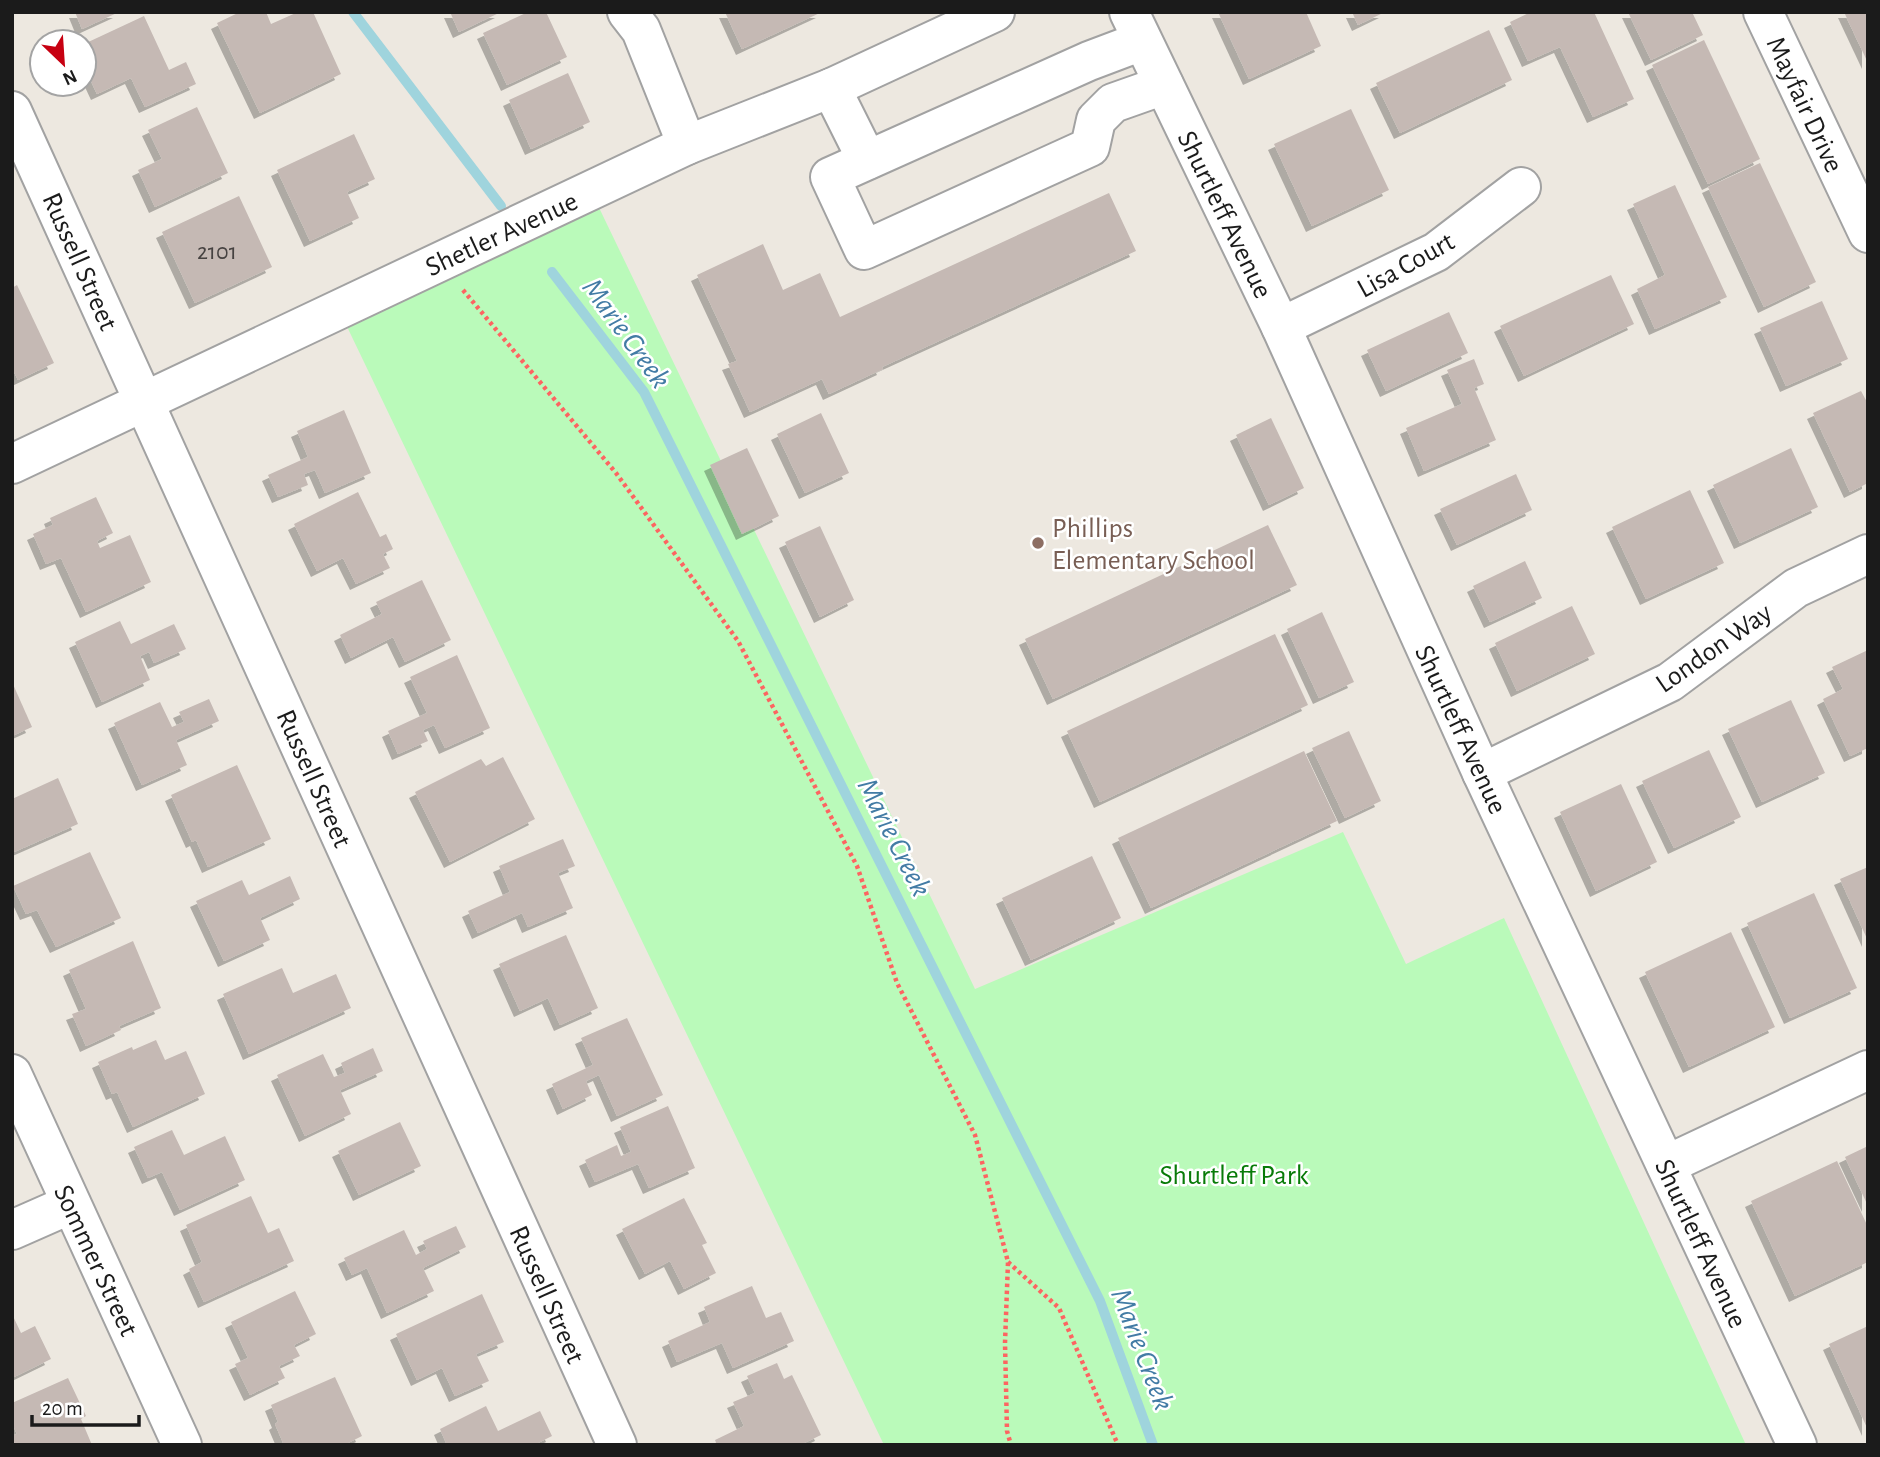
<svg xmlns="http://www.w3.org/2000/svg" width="1880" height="1457" font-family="'Alegreya Sans',sans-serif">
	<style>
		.park { fill: #bafaba }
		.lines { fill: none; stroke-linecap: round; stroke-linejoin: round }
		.stream { stroke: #9fd4dd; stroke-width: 10 }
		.building { fill: #c5b9b4; filter: url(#shadow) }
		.minor-casing { stroke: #a2a2a2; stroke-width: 42 }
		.path { stroke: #fd6461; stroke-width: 4.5; stroke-dasharray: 3.5 3.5; stroke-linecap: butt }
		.minor { stroke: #fff; stroke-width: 38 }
		.education-dot { fill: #8d6e63; stroke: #fff; stroke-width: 2.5 }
		.labels { text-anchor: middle; stroke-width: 5; stroke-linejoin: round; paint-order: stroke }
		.number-label { font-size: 24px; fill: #464241 }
		.street-label { font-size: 28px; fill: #1b1b1b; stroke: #fff }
		.education-label { font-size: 28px; fill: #785e54; stroke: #fff; text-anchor: start }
		.park-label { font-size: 28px; fill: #087b08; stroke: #fff }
		.water-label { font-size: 30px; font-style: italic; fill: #437ca5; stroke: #fff }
	</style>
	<defs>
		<filter id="shadow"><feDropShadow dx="-6" dy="6" stdDeviation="0" flood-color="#0004"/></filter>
	</defs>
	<rect width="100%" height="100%" fill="#ede8e0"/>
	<!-- park -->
	<path class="park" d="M591 191 975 989 1343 832 1406 964 1504 918 1746 1445H884L339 310Z"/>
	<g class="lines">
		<!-- stream -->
		<g class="stream">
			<path d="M353 12 501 206"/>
			<path d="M552 272 644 392 1100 1301 1153 1445"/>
		</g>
	</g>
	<!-- building -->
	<g class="building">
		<path d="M75 12H119L82 29Z"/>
		<path d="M240 12H266L271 24 298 12H313L341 74 260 113 217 23Z"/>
		<path d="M450 12H501L459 32Z"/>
		<path d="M528 12H546L567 57 507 85 483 33Z"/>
		<path d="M725 12H822L742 49Z"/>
		<path d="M1218 12H1306L1321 46 1249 79Z"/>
		<path d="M1352 12H1385L1358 25Z"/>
		<path d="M1531 12H1594L1634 99 1593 117 1560 47 1528 61 1510 22Z"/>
		<path d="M1628 12H1692L1703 35 1651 60Z"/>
		<path d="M1844 12H1868V63Z"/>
		<path d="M144 16 169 70 186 62 196 84 145 107 131 78 97 94 84 66V44Z"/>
		<path d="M1489 30 1512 80 1400 133 1376 83Z"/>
		<path d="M1704 40 1760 159 1708 184 1652 65Z"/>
		<path d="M568 73 590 122 531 149 509 100Z"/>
		<path d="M197 107 228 173 155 207 138 170 162 159 148 130Z"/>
		<path d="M1351 109 1389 190 1312 226 1274 144Z"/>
		<path d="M354 134 375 179 347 192 359 218 310 241 277 170Z"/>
		<path d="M1760 163 1816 282 1764 307 1708 187Z"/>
		<path d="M1675 185 1727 297 1655 329 1637 289 1665 275 1633 204Z"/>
		<path d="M1109 193 1136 251 882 367 883 369 829 394 822 379 750 412 728 364 737 361 697 275 763 244 783 290 820 273 840 317Z"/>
		<path d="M239 196 272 267 195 303 162 232Z"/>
		<path d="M1611 275 1634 324 1524 376 1500 326Z"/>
		<path d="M17 285 54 363 18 380 12 368V288Z"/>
		<path d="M1822 301 1848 359 1786 386 1760 328Z"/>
		<path d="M1449 312 1468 353 1386 391 1367 350Z"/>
		<path d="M1474 359 1484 384 1474 388 1496 440 1424 471 1406 428 1462 404 1447 370Z"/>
		<path d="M1861 391 1868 404V483L1850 492 1813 413Z"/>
		<path d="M344 410 371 473 325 493 315 470 304 474 308 485 278 497 268 475 308 457 297 431Z"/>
		<path d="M821 413 849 473 805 493 777 434Z"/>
		<path d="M1271 418 1304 488 1269 505 1236 435Z"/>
		<path d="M747 448 779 516 742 534 710 465Z"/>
		<path d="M1791 448 1818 507 1740 543 1713 485Z"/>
		<path d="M1516 474 1532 510 1457 545 1440 509Z"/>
		<path d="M1690 490 1724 563 1646 599 1612 527Z"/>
		<path d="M358 492 380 537 386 534 393 549 383 554 390 568 356 584 343 558 317 571 294 524Z"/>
		<path d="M96 497 113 533 97 541 100 548 130 535 151 582 86 612 61 558 46 564 33 534 53 525 50 518Z"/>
		<path d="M1268 525 1297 585 1053 699 1025 639Z"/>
		<path d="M820 526 854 600 820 617 785 542Z"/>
		<path d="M1525 561 1542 598 1490 622 1473 586Z"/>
		<path d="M422 580 451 640 405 662 393 637 351 658 340 635 382 614 376 602Z"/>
		<path d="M1572 606 1595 654 1517 691 1495 643Z"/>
		<path d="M1322 612 1354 682 1319 698 1287 629Z"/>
		<path d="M120 621 131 644 174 624 186 649 154 663 149 652 140 656 150 680 102 702 75 642Z"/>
		<path d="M1275 634 1308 705 1100 802 1067 731Z"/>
		<path d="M1868 650V748L1850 756 1823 699 1843 689 1832 667Z"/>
		<path d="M457 655 490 728 445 748 434 725 423 730 428 741 398 754 388 731 427 713 410 677Z"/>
		<path d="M12 682 32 727 12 736Z"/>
		<path d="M209 699 219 721 176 740 187 765 142 785 114 723 160 702 172 727 184 722 179 712Z"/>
		<path d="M1791 700 1825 773 1762 802 1728 729Z"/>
		<path d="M1349 731 1381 801 1345 818 1312 748Z"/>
		<path d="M1709 750 1741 817 1674 848 1642 781Z"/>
		<path d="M1304 751 1337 821 1151 908 1118 838Z"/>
		<path d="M503 757 535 819 450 862 415 792 481 759 486 766Z"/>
		<path d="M237 765 271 839 208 867 196 840 192 842 171 795Z"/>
		<path d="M58 778 78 824 14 852 12 799Z"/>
		<path d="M1621 784 1657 862 1596 891 1560 812Z"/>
		<path d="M563 839 575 866 558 873 573 908 528 927 522 913 478 933 468 911 510 892 499 866Z"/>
		<path d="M90 852 121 918 56 947 37 910 26 914 13 886Z"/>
		<path d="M1092 856 1121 918 1031 960 1002 898Z"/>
		<path d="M1868 867V941L1840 879Z"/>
		<path d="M290 876 300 899 260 918 270 940 224 961 196 901 242 880 249 895Z"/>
		<path d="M1814 893 1857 988 1790 1018 1747 923Z"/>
		<path d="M1731 932 1775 1027 1689 1067 1645 972Z"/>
		<path d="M566 935 598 1008 560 1025 548 998 520 1011 499 964Z"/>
		<path d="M133 941 161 1008 119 1026 121 1030 86 1046 72 1014 86 1009 69 970Z"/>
		<path d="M282 968 293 993 336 974 351 1008 249 1054 223 994Z"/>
		<path d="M627 1018 663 1095 617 1116 599 1075 586 1081 592 1095 563 1109 552 1084 593 1065 581 1038Z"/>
		<path d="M156 1040 165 1060 186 1051 205 1094 133 1127 117 1092 112 1094 98 1062 132 1047 133 1050Z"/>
		<path d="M373 1048 383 1071 340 1090 351 1114 305 1136 277 1075 323 1054 334 1077 345 1073 341 1063Z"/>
		<path d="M668 1106 695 1168 649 1188 638 1164 595 1182 585 1160 617 1145 621 1156 631 1152 620 1127Z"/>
		<path d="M400 1122 421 1166 359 1195 338 1151Z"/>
		<path d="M172 1130 184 1155 225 1136 245 1180 180 1210 162 1172 148 1178 134 1147Z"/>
		<path d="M1868 1146V1206L1845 1157Z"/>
		<path d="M1837 1161 1868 1227V1262L1795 1296 1751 1201Z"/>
		<path d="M251 1196 268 1233 279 1228 294 1261 204 1302 189 1269 202 1262 186 1225Z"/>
		<path d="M684 1198 707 1243 702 1245 716 1273 684 1289 670 1261 645 1274 622 1229Z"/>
		<path d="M456 1226 466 1247 423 1268 434 1291 387 1313 367 1268 352 1275 344 1258 404 1230 416 1255 427 1249 423 1241Z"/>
		<path d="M752 1286 766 1318 781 1312 794 1341 733 1368 722 1343 677 1362 668 1341 710 1322 704 1307Z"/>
		<path d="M295 1291 316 1334 294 1345 300 1356 279 1366 285 1378 250 1395 235 1364 248 1358 231 1322Z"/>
		<path d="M482 1294 504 1342 476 1354 489 1381 455 1396 442 1368 417 1380 396 1334Z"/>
		<path d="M12 1314 21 1333 35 1326 51 1359 12 1378Z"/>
		<path d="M1868 1326V1430L1829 1344Z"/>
		<path d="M777 1363 784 1379 792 1375 821 1435 800 1445H717L715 1440 744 1426 733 1402 755 1393 747 1376Z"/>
		<path d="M335 1377 362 1436 344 1445H284L275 1424 278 1422 271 1405Z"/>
		<path d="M68 1378 86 1416 81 1419 92 1445H12V1436L17 1434 12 1423V1403Z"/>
		<path d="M486 1406 498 1431 540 1411 552 1436 534 1445H447L440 1429Z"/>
	</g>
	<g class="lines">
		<!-- minor casing -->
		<g class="minor-casing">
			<g id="minor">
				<path d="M627 12 641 30 687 145"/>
				<path d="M1129 12 1281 327 1482 773 1797 1445"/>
				<path d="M1763 12 1868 233"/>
				<path d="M1142 41 1089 61 830 177 864 250 1090 147 1096 120 1113 103 1164 85"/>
				<path d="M831 88 867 160"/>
				<path d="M12 111 617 1445"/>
				<path d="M1281 327 1436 252 1521 187"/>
				<path d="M12 464 687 145 831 88 995 12"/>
				<path d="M1482 773 1670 682 1796 588 1868 554"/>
				<path d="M12 1074 182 1445"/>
				<path d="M1666 1165 1868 1070"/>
				<path d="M12 1230 71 1204"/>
			</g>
		</g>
		<!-- path -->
		<g class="path">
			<path d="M463 290 616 473 738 641 857 866 897 983 975 1135 1008 1262 1005 1343 1007 1431 1011 1445"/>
			<path d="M1008 1262 1059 1308 1118 1445"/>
		</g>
		<!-- minor -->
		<use href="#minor" class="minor"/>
	</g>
	<!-- markers -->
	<circle class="education-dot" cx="1038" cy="543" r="7"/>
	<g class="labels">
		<!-- number labels -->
		<g class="number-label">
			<text x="217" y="259">2101</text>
		</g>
		<!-- street labels -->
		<g class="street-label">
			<text transform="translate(1806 104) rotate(65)" y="10">Mayfair Drive</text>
			<text transform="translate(1226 214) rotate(64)" y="10">Shurtleff Avenue</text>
			<text transform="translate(501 233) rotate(-25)" y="10">Shetler Avenue</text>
			<text transform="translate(81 261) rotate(66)" y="10">Russell Street</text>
			<text transform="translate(1405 264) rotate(-29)" y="10">Lisa Court</text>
			<text transform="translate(1713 647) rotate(-35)" y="10">London Way</text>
			<text transform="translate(1462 729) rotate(65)" y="10">Shurtleff Avenue</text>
			<text transform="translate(315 778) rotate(66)" y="10">Russell Street</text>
			<text transform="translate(1702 1243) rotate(65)" y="10">Shurtleff Avenue</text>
			<text transform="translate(97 1260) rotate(65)" y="10">Sommer Street</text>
			<text transform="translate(548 1294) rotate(66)" y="10">Russell Street</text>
		</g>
		<!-- education labels -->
		<g class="education-label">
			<text x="1052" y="537">Phillips<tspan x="1052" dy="32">Elementary School</tspan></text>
		</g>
		<!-- park labels -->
		<g class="park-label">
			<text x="1234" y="1184">Shurtleff Park</text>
		</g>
		<!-- water labels -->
		<g class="water-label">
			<text transform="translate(627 333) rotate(54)" y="10">Marie Creek</text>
			<text transform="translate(895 837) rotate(63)" y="10">Marie Creek</text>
			<text transform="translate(1143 1349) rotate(69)" y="10">Marie Creek</text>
		</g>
	</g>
	<!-- border -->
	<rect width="1880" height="1457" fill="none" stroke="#1b1b1b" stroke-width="28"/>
	<!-- north arrow -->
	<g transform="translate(63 63) rotate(155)"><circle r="33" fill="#ffffff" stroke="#a4a4a4" stroke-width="2"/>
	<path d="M0-5L12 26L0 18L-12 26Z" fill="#c70011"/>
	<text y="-10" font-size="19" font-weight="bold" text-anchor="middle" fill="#1b1b1b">N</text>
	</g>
	<!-- scale -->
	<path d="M32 1415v10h107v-10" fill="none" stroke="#1b1b1b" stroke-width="3.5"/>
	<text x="42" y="1415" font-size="21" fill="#1b1b1b" stroke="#ffffff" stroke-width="5" paint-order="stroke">20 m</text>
</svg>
